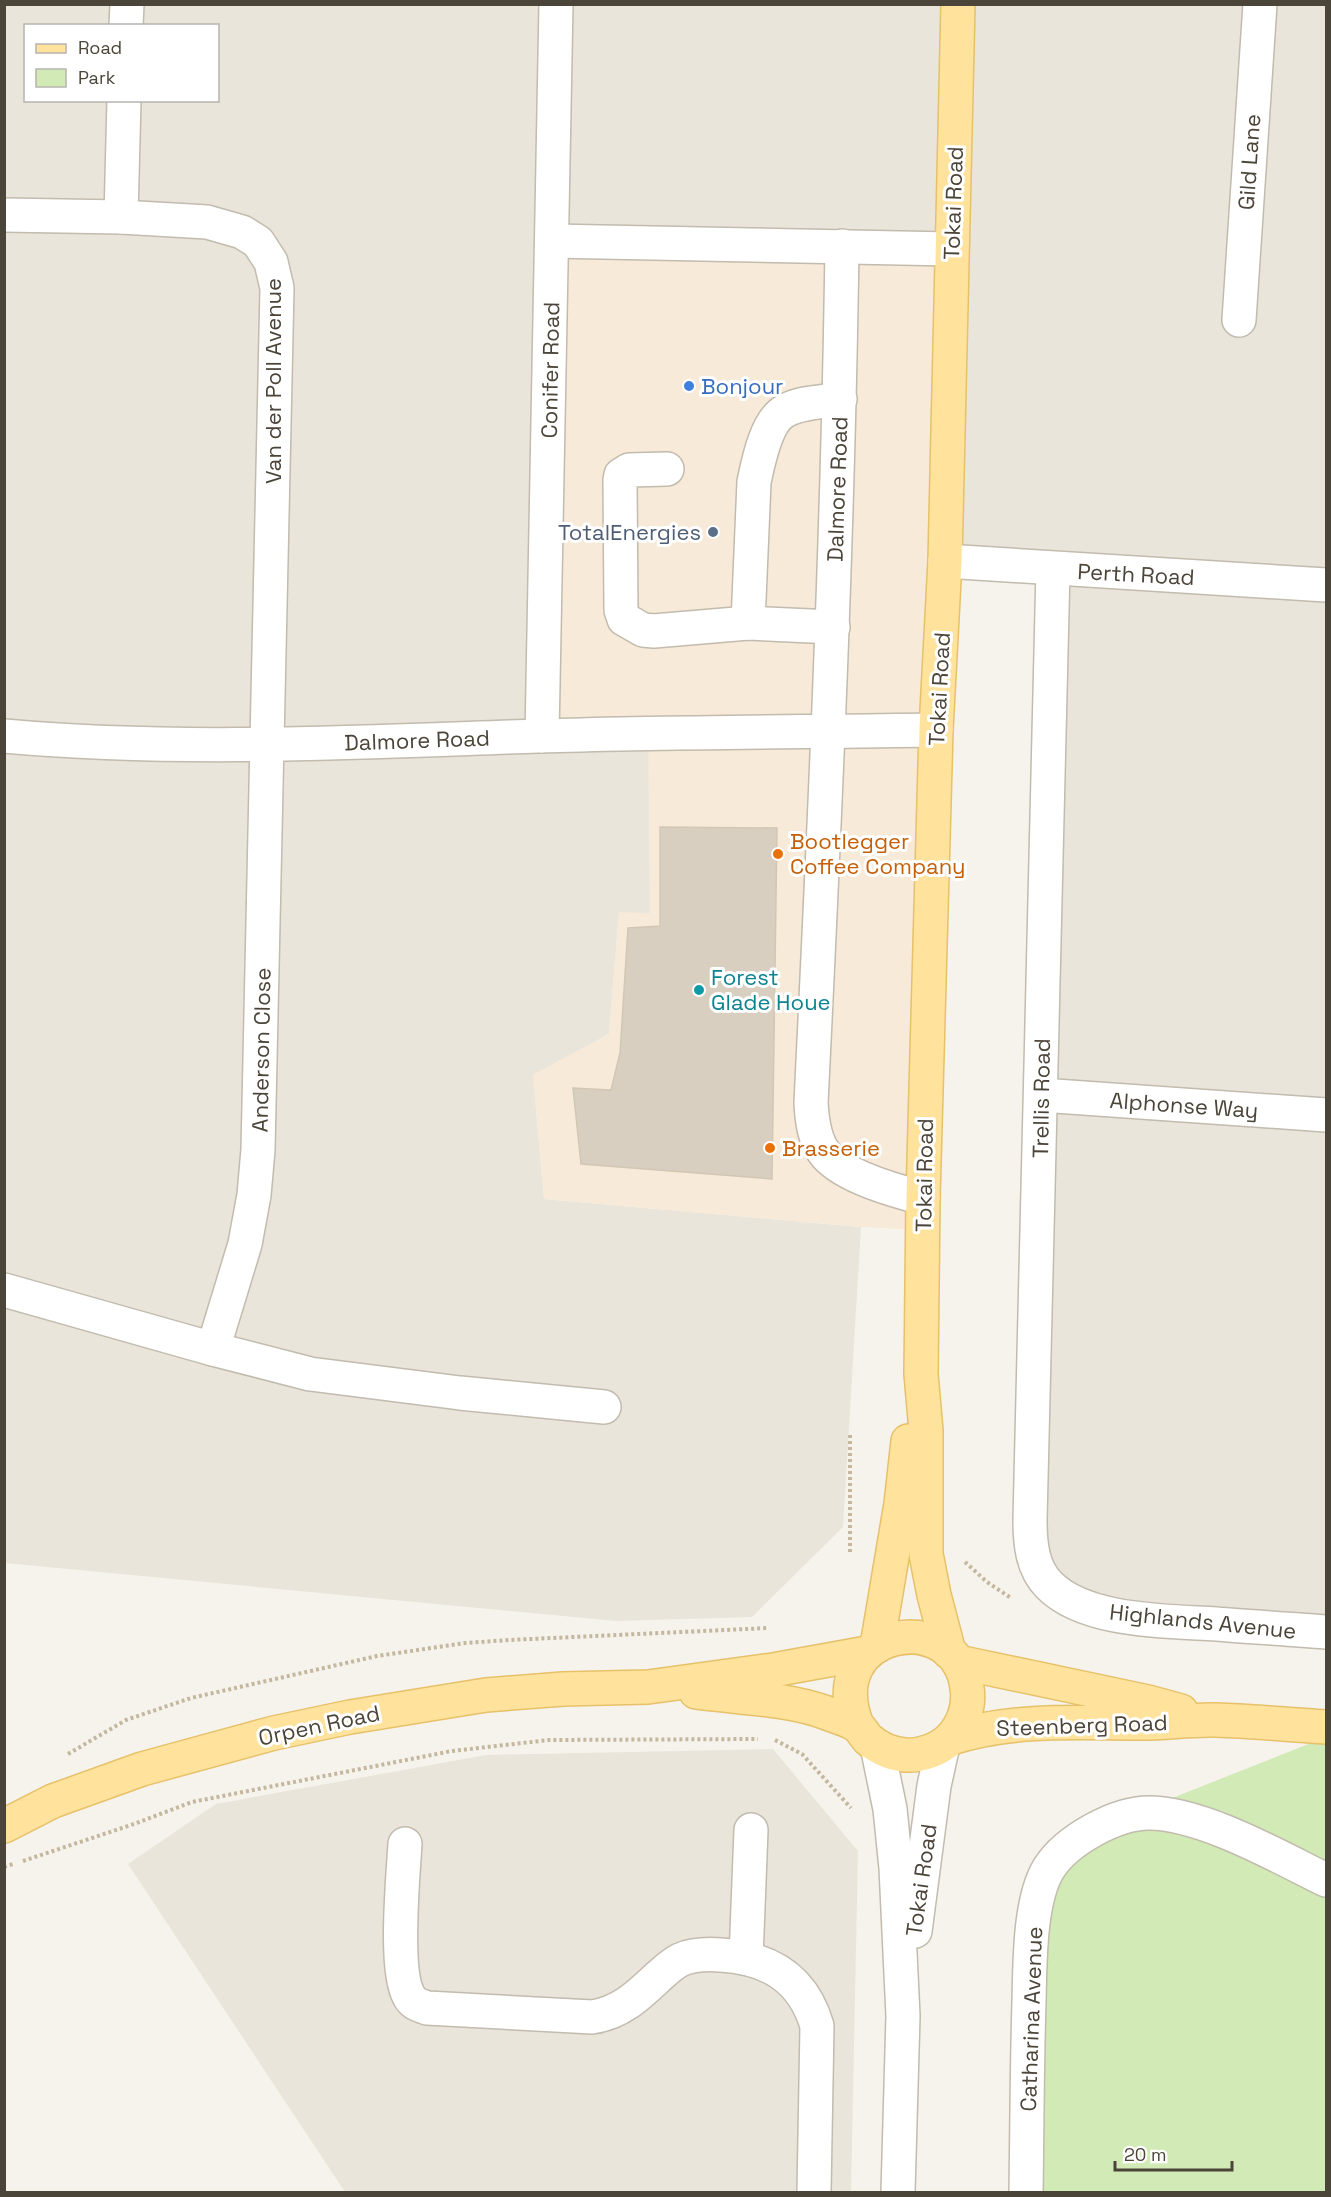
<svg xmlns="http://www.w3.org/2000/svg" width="1331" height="2197" font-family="'Space Grotesk',sans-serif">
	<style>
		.residential { fill: #eae5da; fill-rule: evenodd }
		.commercial { fill: #f7ead8 }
		.green { fill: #d2eab5 }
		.building { fill: #d8cfc1; stroke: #d3c7b4; stroke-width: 1.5 }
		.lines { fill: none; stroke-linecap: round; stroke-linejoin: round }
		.minor-casing { stroke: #c2bbae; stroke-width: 36 }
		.major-casing { stroke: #e6c16a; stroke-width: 36 }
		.path { stroke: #c4b79f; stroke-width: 4; stroke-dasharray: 3 3; stroke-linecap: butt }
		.minor { stroke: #fff; stroke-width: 33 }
		.major { stroke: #ffe39c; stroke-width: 33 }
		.shop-dot { fill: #3f7fe0; stroke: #fff; stroke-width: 2 }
		.service-dot { fill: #5c6f8a; stroke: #fff; stroke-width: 2 }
		.food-dot { fill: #e8710a; stroke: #fff; stroke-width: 2 }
		.culture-dot { fill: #0f9aa8; stroke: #fff; stroke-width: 2 }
		.labels { text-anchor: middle; stroke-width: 6; stroke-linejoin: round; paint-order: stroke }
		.street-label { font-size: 22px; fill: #4b4439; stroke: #fff }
		.shop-label { font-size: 22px; fill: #366cbe; stroke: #fff; text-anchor: start }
		.service-label { font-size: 22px; fill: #4e5e75; stroke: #fff; text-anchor: end }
		.food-label { font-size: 22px; fill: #c56008; stroke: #fff; text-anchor: start }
		.culture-label { font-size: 22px; fill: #0d838f; stroke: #fff; text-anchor: start }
	</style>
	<rect width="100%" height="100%" fill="#f6f3ec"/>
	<!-- residential -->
	<g class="residential">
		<path d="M4 5H1326V1632L1146 1619 1037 1569 1053 570 945 561 649 734 650 913H619L609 1034 533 1075 544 1199 861 1227 843 1527 752 1617 616 1621 5 1563ZM26 26H218V100H26Z"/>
		<path d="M773 1749 858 1851 851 2192H345L128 1864 216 1804 486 1755Z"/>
	</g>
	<!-- commercial -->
	<path class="commercial" d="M552 241 951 249 923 1230 861 1227 544 1199 533 1075 609 1034 619 912 650 913 648 734 542 736Z"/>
	<!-- green -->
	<path class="green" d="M1326 1737V2192H1027L1048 1869 1097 1828Z"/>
	<!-- building -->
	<path class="building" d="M660 827 777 828 772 1179 581 1164 573 1088 611 1090 620 1053 628 928 660 926Z"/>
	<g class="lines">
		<!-- minor casing -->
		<g class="minor-casing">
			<g id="minor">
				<path d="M126 26 127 4"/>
				<path d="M4 215 121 217 207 222 242 232 258 242 271 262 277 288 258 1150 254 1195 245 1244 213 1349"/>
				<path d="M121 217 124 100"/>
				<path d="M552 241 951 249"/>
				<path d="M842 246C838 532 825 817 811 1103 812 1120 814 1141 826 1155 845 1177 896 1191 923 1198"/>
				<path d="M1239 320 1260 4"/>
				<path d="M667 469 629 470 621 475 620 480 621 610 624 619 643 630 654 631 748 623 833 627"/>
				<path d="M945 561 1326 585"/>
				<path d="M1053 569 1030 1520C1030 1543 1032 1568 1049 1585 1085 1622 1167 1621 1216 1624 1253 1627 1290 1629 1326 1632"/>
				<path d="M748 623 754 482C758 463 766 421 785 411 800 402 823 402 840 399"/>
				<path d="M4 736C182 752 361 742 538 736 671 732 804 732 936 730"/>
				<path d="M542 736 556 4"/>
				<path d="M1041 1095 1326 1115"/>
				<path d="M4 1290 213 1349 310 1374 460 1393 604 1407"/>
				<path d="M877 1746 890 1809 896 1868 903 2016 898 2192"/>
				<path d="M405 1844C403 1877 394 1971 409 1996 413 2004 419 2005 427 2008L592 2017C620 2013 638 1996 658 1977 665 1971 672 1964 680 1960 693 1954 707 1954 721 1955 769 1958 803 1978 817 2026L814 2192"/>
				<path d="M915 1931 934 1786 943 1745"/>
				<path d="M746 1958 751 1830"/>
				<path d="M1026 2192C1027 2129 1027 2065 1029 2002 1030 1964 1029 1900 1049 1868 1067 1840 1116 1813 1149 1813 1202 1813 1279 1857 1326 1880"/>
			</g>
		</g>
		<!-- major casing -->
		<g class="major-casing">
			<g id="major">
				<path d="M877 1646 901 1504 908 1441"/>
				<path d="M949 1652 934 1595 926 1554V1431L921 1374 923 1198 936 730 945 561 958 4"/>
				<path d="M958 1662 1148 1702 1181 1711"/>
				<path d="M696 1692C739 1698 786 1698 827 1713 836 1717 849 1720 856 1725 861 1728 864 1735 868 1739 878 1748 892 1754 905 1755 921 1756 939 1750 951 1738 963 1725 970 1706 967 1688 957 1604 819 1629 857 1725"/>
				<path d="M951 1738C1014 1718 1078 1723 1143 1723 1167 1723 1192 1719 1216 1720 1253 1721 1290 1725 1326 1727"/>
				<path d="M4 1826 53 1801 142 1769 274 1733 350 1717 486 1695 563 1689 648 1687 773 1670 867 1653"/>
			</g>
		</g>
		<!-- path -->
		<g class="path">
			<path d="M850 1552V1433"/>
			<path d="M965 1562 987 1582 1011 1598"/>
			<path d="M775 1740 802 1754 851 1808"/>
			<path d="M68 1754 126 1720 191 1698 377 1656 465 1643 509 1640 768 1628"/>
			<path d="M23 1861 134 1824 192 1802 452 1751 549 1740 758 1739"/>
			<path d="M4 1867 13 1864"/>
		</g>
		<!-- minor -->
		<use href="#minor" class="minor"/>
		<!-- major -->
		<use href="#major" class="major"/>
	</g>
	<!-- markers -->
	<circle class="shop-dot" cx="689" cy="386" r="6"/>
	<circle class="service-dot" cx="713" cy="532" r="6"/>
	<g class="food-dot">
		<circle cx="778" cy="854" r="6"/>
		<circle cx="770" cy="1148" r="6"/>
	</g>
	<circle class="culture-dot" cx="699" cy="990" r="6"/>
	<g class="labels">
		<!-- street labels -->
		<g class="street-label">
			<text transform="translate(1249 162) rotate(-86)" y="8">Gild Lane</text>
			<text transform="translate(953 203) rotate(-88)" y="8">Tokai Road</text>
			<text transform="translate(550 370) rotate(-89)" y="8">Conifer Road</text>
			<text transform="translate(273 381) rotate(-90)" y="8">Van der Poll Avenue</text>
			<text transform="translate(837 489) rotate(-88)" y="8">Dalmore Road</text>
			<text transform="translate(1136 574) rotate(3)" y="8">Perth Road</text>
			<text transform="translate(939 689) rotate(-87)" y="8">Tokai Road</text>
			<text transform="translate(417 740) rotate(-2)" y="8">Dalmore Road</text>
			<text transform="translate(261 1050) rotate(-89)" y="8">Anderson Close</text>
			<text transform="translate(1041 1098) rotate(-89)" y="8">Trellis Road</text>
			<text transform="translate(1184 1105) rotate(4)" y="8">Alphonse Way</text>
			<text transform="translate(924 1175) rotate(-89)" y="8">Tokai Road</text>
			<text transform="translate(1203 1621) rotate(6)" y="8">Highlands Avenue</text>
			<text transform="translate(319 1725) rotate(-12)" y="8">Orpen Road</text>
			<text transform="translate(1082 1725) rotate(-2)" y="8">Steenberg Road</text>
			<text transform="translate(921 1880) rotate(-82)" y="8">Tokai Road</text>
			<text transform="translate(1031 2019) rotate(-88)" y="8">Catharina Avenue</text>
		</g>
		<!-- shop labels -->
		<g class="shop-label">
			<text x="701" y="394">Bonjour</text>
		</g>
		<!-- service labels -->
		<g class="service-label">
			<text x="701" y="540">TotalEnergies</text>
		</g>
		<!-- food labels -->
		<g class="food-label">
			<text x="790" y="849">Bootlegger<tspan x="790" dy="25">Coffee Company</tspan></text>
			<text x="782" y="1156">Brasserie</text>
		</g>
		<!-- culture labels -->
		<g class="culture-label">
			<text x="711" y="985">Forest<tspan x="711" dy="25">Glade Houe</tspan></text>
		</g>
	</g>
	<!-- border -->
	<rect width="1331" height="2197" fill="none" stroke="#4b4439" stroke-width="12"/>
	<!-- legend -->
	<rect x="24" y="24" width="195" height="78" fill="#ffffff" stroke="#b7b4b0" stroke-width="1.5"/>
	<rect x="36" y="44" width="30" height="9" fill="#ffe39c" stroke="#b7b4b0" stroke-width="1.5"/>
	<text x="78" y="54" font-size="18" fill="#4b4439">Road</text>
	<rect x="36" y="69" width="30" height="18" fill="#d2eab5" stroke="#b7b4b0" stroke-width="1.5"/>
	<text x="78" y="84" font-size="18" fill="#4b4439">Park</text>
	<!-- scale -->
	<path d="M1115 2161v9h117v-9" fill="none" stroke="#4b4439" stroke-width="3"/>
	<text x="1124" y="2161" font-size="18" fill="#4b4439" stroke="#ffffff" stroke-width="4.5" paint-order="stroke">20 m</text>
</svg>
